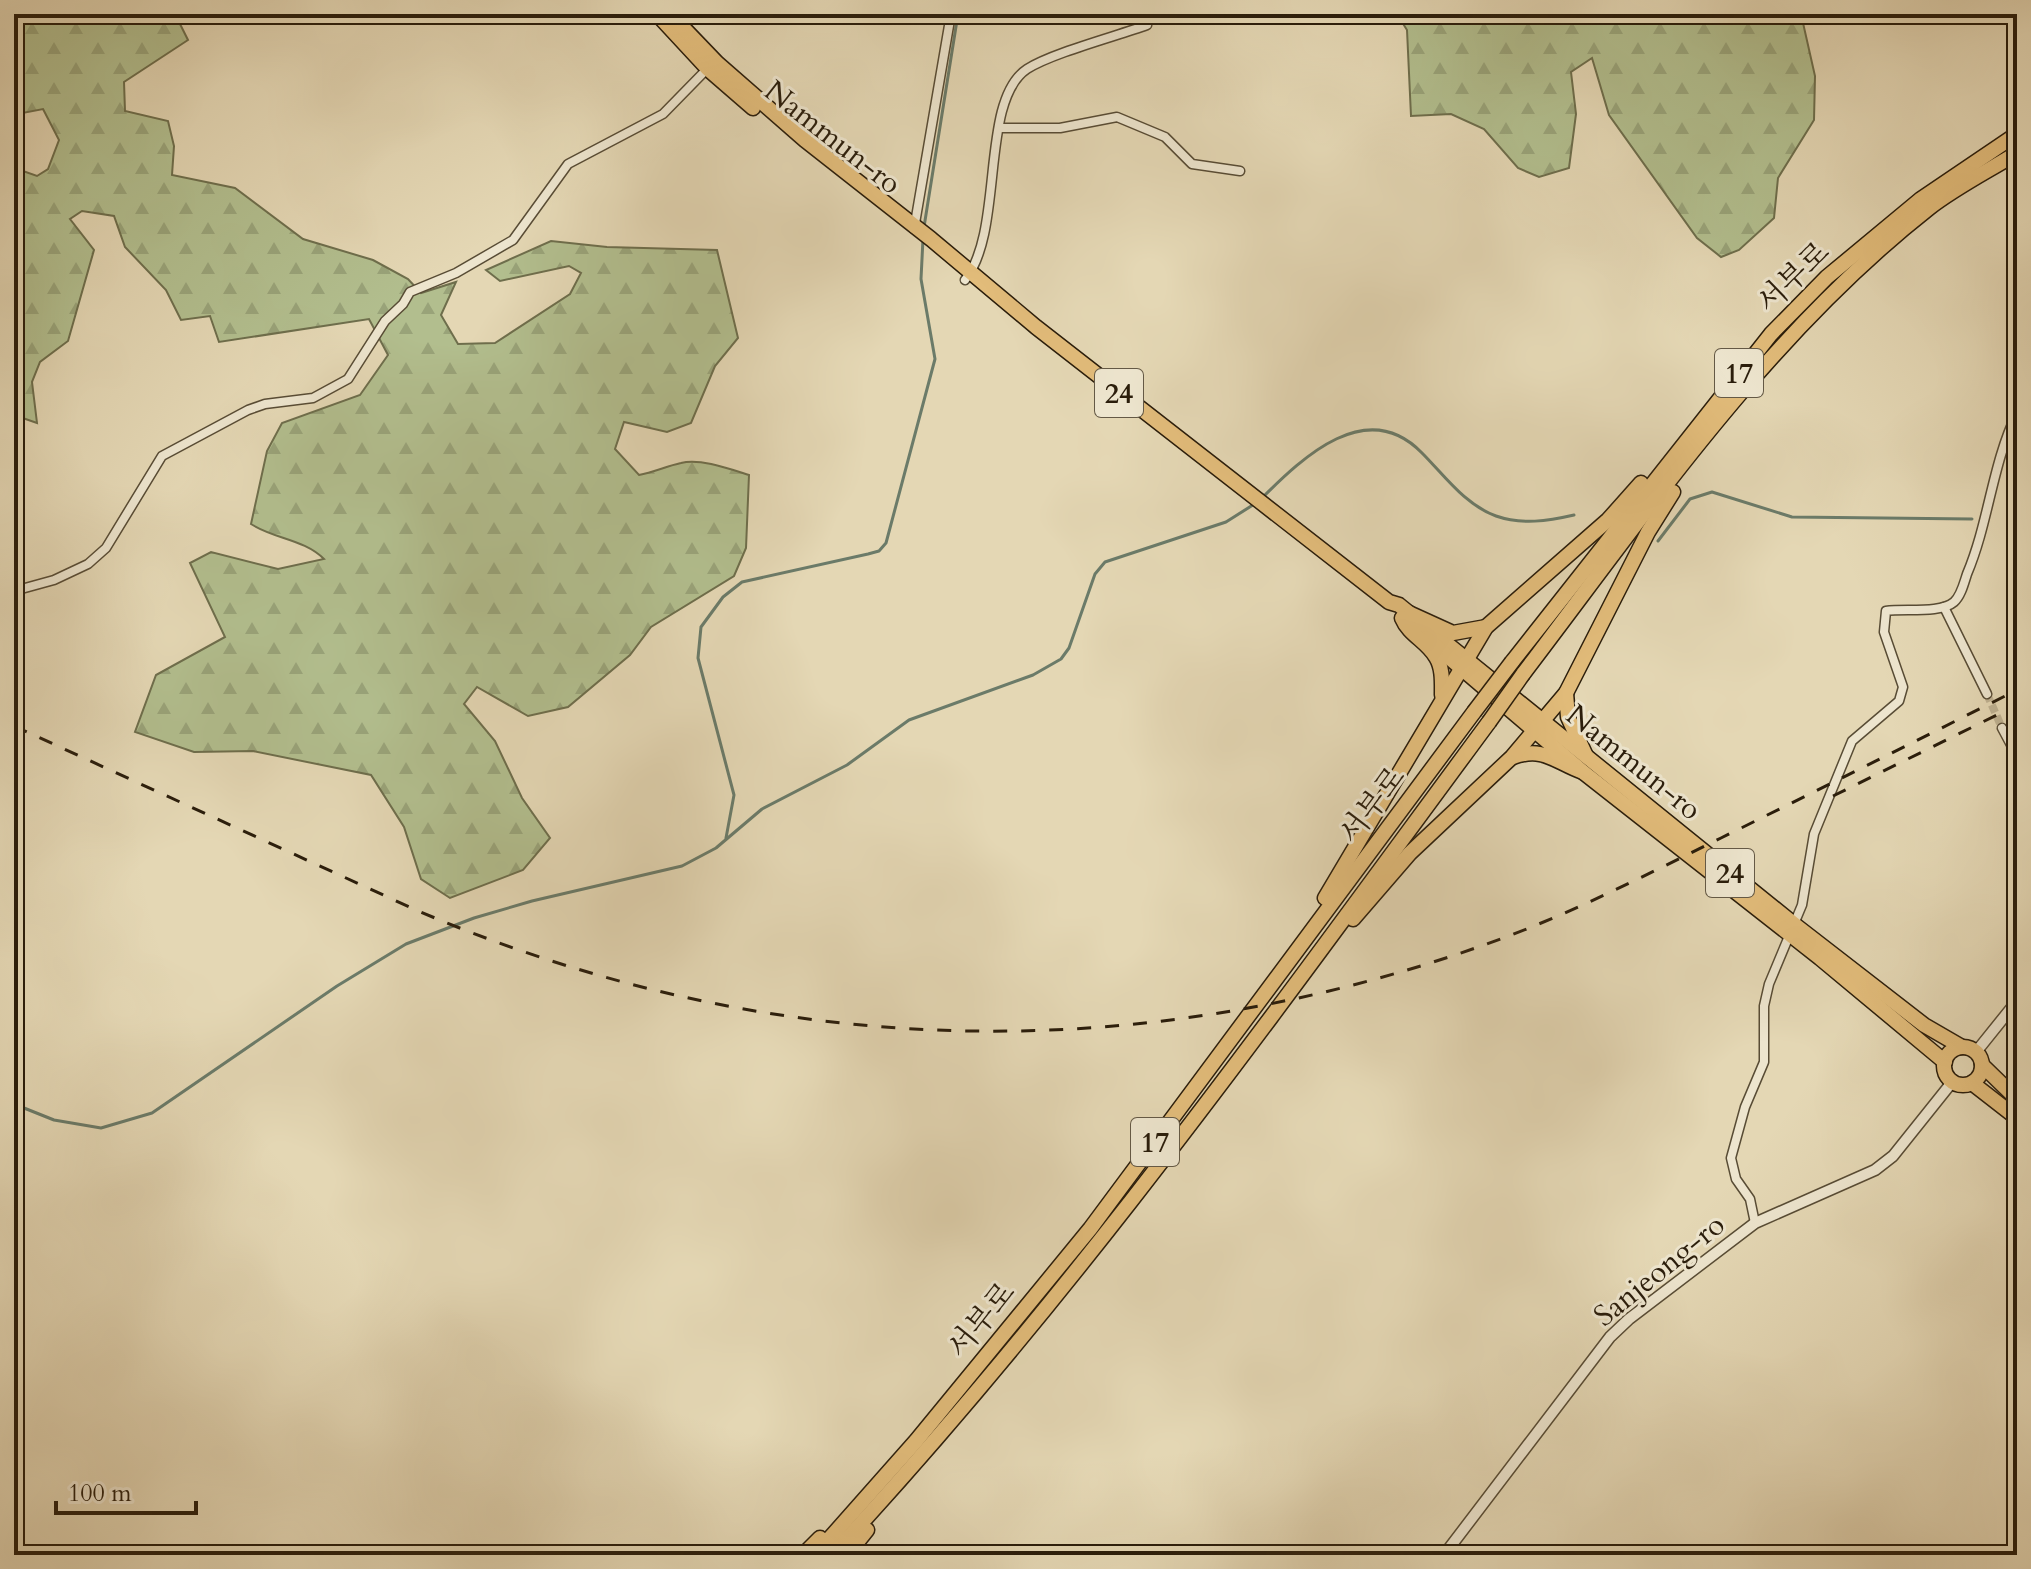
<svg xmlns="http://www.w3.org/2000/svg" width="2031" height="1569" font-family="Cardo,'Noto Serif KR',serif">
	<style>
		.forest { fill: url(#forest-firs); stroke: #6e6e4c; stroke-width: 2; fill-rule: evenodd }
		.lines { fill: none; stroke-linecap: round; stroke-linejoin: round }
		.stream { stroke: #6b7b69; stroke-width: 3 }
		.minor-tunnel { stroke: #bfb292; stroke-width: 8; stroke-dasharray: 8 4; stroke-linecap: butt }
		.minor-casing { stroke: #584c35; stroke-width: 11 }
		.tertiary-casing { stroke: #584c35; stroke-width: 13 }
		.primary-casing { stroke: #2a1d0b; stroke-width: 17 }
		.trunk-casing { stroke: #2a1d0b; stroke-width: 17 }
		.minor { stroke: #ede5ce; stroke-width: 8 }
		.tertiary { stroke: #ede5ce; stroke-width: 10 }
		.primary { stroke: #e2bc7a; stroke-width: 14 }
		.trunk { stroke: #e2bc7a; stroke-width: 14 }
		.rail { stroke: #2a1d0b; stroke-width: 3; stroke-dasharray: 14 14; stroke-linecap: butt }
		.trunk-bridge-casing { stroke: #2a1d0b; stroke-width: 17; stroke-linecap: butt }
		.trunk-bridge { stroke: #e2bc7a; stroke-width: 14 }
		.labels { text-anchor: middle; stroke-width: 6; stroke-linejoin: round; paint-order: stroke }
		.shield { fill: #ede5ce; stroke: #645946; stroke-width: 2 }
		.shield-label { font-size: 28px; font-weight: bold; fill: #2a1d0b }
		.street-label { font-size: 30px; fill: #2a1d0b; stroke: #ede5ce }
	</style>
	<defs>
		<pattern id="forest-firs" width="22" height="20" patternUnits="userSpaceOnUse" patternTransform="scale(2)"><rect width="22" height="20" fill="#b2be8e"/><path d="M5 1l3.5 6h-7zM16 11l3.5 6h-7z" fill="#99a379"/></pattern>
	</defs>
	<rect width="100%" height="100%" fill="#e4d7b4"/>
	<filter id="stains"><feTurbulence type="fractalNoise" baseFrequency=".0025" numOctaves="4"/><feColorMatrix values="0 0 0 0 .2 0 0 0 0 .09 0 0 0 0 .02 0 0 0 .5 -.17"/></filter>
	<radialGradient id="worn" r=".72"><stop offset=".6" stop-color="#630" stop-opacity="0"/><stop offset="1" stop-color="#630" stop-opacity=".3"/></radialGradient>
	<!-- forest -->
	<g class="forest">
		<path d="M14 14H175L188 40 124 82 125 111 168 121 174 146 172 175 235 188 303 239 373 260 408 279 421 293 456 282 441 315 458 344 495 343 570 294 581 273 569 266 500 281 486 270 551 241 607 247 717 250 738 338 715 366 691 423 667 432 624 422 615 449 639 475C654 472 667 466 681 463 700 458 730 469 749 475L746 548 734 576 651 627 630 655 568 707 528 716 477 687 464 704 495 741 522 798 550 838 523 870 450 898 421 879 404 827 371 775 253 751 194 752 135 732 156 675 225 637 190 563 211 552 278 569 324 559C304 539 274 539 251 524L267 451 282 423 360 395 388 355 369 319 219 342 210 316 181 320 166 290 125 247 114 216 82 211 70 219 94 250 68 341 40 362 32 382 37 423 14 415 19 368 14 364ZM43 109 59 140 48 169 37 176 20 170 17 114Z"/>
		<path d="M1397 14H1801L1815 76 1814 120 1778 178 1774 218 1739 250 1721 257 1697 238 1609 115 1592 58 1571 72 1576 114 1569 168 1539 177 1518 168 1484 129 1451 114 1411 116 1407 30Z"/>
	</g>
	<g class="lines">
		<!-- stream -->
		<g class="stream">
			<path d="M924 227 958 14"/>
			<path d="M1262 498C1303 457 1367 396 1422 453 1444 475 1465 505 1496 516 1522 525 1548 521 1574 515"/>
			<path d="M1658 541 1690 499 1712 492 1792 517 1972 519"/>
			<path d="M726 838 734 795 698 658 701 627 723 597 742 582 868 554 879 551 886 543 935 359 921 279 923 239"/>
			<path d="M14 1104 54 1120 101 1128 152 1113 337 986 406 944 474 918 532 901 682 866 716 848 762 809 847 765 909 720 1033 675 1061 659 1069 648 1095 574 1105 562 1226 522 1256 503"/>
		</g>
		<!-- minor-tunnel -->
		<path class="minor-tunnel" d="M1987 694 2002 728"/>
		<!-- minor casing -->
		<g class="minor-casing">
			<g id="minor">
				<path d="M1000 128H1060L1117 117 1165 137 1192 164 1240 171"/>
				<path d="M914 229 951 14"/>
				<path d="M965 280C1005 230 979 101 1027 69 1052 53 1117 36 1147 25"/>
				<path d="M14 591 54 580 88 564 106 548 162 456 248 410 265 404 313 398 348 379 385 321 403 304 410 292 456 273 513 240 568 164 663 114 709 67"/>
				<path d="M1944 607 1987 694"/>
				<path d="M2002 728 2017 756"/>
				<path d="M1755 1223 1750 1199 1736 1179 1731 1158 1745 1107 1764 1062V1006L1769 984 1802 905 1814 834 1852 741 1899 701 1903 687 1884 632 1886 611C1904 608 1940 614 1954 602 1961 596 1964 583 1967 574 1989 522 1992 464 2017 413"/>
			</g>
		</g>
		<!-- tertiary casing -->
		<g class="tertiary-casing">
			<g id="tertiary">
				<path d="M1976 1052 2017 1001"/>
				<path d="M1444 1555 1610 1337 1629 1319 1755 1223 1875 1170 1893 1156 1953 1081"/>
			</g>
		</g>
		<!-- primary casing -->
		<g class="primary-casing">
			<g id="primary">
				<path d="M657 14 708 69 753 108"/>
				<path d="M670 14 717 63 805 140 931 239 1036 327 1389 602 1399 605 1795 925 1924 1025 1962 1047"/>
				<path d="M1426 638 1583 772 1820 958 1945 1062"/>
				<circle cx="1963" cy="1066" r="19"/>
				<path d="M1982 1065 2017 1099"/>
				<path d="M1972 1083 2017 1118"/>
			</g>
		</g>
		<!-- trunk casing -->
		<g class="trunk-casing">
			<g id="trunk">
				<path d="M1409 613 1453 633 1486 627"/>
				<path d="M1402 618C1409 635 1427 641 1436 657 1443 668 1442 683 1442 695"/>
				<path d="M1512 662 1771 334 1827 277 1921 199 2017 134"/>
				<path d="M1523 674C1648 510 1766 336 1929 208 1956 187 1988 171 2017 153"/>
				<path d="M1566 693 1568 717 1586 756"/>
				<path d="M1513 757C1544 746 1555 762 1583 772"/>
				<path d="M1325 898 1486 627 1608 520 1641 483"/>
				<path d="M1353 919 1410 853 1512 757 1566 693 1648 532 1673 492"/>
				<path d="M803 1555 820 1538"/>
				<path d="M815 1555 916 1441 1090 1229 1474 712"/>
				<path d="M832 1555C1073 1296 1279 1006 1489 722"/>
				<path d="M847 1555 867 1530"/>
			</g>
		</g>
		<!-- minor -->
		<use href="#minor" class="minor"/>
		<!-- tertiary -->
		<use href="#tertiary" class="tertiary"/>
		<!-- primary -->
		<use href="#primary" class="primary"/>
		<!-- trunk -->
		<use href="#trunk" class="trunk"/>
		<!-- rail -->
		<g class="rail">
			<path d="M14 726 416 910C770 1062 1145 1071 1506 937 1580 909 1650 873 1721 838 1820 789 1918 740 2017 690"/>
			<path d="M1833 796 2017 705"/>
		</g>
		<!-- trunk-bridge casing -->
		<g class="trunk-bridge-casing">
			<g id="trunk-bridge">
				<path d="M1474 712 1512 662"/>
				<path d="M1489 722 1523 674"/>
			</g>
		</g>
		<!-- trunk-bridge -->
		<use href="#trunk-bridge" class="trunk-bridge"/>
	</g>
	<g class="labels">
		<!-- shield labels -->
		<g class="shield">
			<rect x="1715" y="349" width="48" height="48" rx="6"/>
			<rect x="1095" y="369" width="48" height="48" rx="6"/>
			<rect x="1706" y="849" width="48" height="48" rx="6"/>
			<rect x="1131" y="1118" width="48" height="48" rx="6"/>
		</g>
		<g class="shield-label">
			<text x="1739" y="383">17</text>
			<text x="1119" y="403">24</text>
			<text x="1730" y="883">24</text>
			<text x="1155" y="1152">17</text>
		</g>
		<!-- street labels -->
		<g class="street-label">
			<text transform="translate(833 137) rotate(38)" y="10">Nammun-ro</text>
			<text transform="translate(1793 277) rotate(-44)" y="10">서부로</text>
			<text transform="translate(1634 762) rotate(39)" y="10">Nammun-ro</text>
			<text transform="translate(1372 805) rotate(-53)" y="10">서부로</text>
			<text transform="translate(1659 1270) rotate(-39)" y="10">Sanjeong-ro</text>
			<text transform="translate(981 1320) rotate(-51)" y="10">서부로</text>
		</g>
	</g>
	<!-- margin -->
	<rect width="2031" height="1569" fill="none" stroke="#e4d7b4" stroke-width="48"/>
	<rect x="16" y="16" width="1999" height="1537" fill="none" stroke="#2a1d0b" stroke-width="4"/>
	<rect x="24" y="24" width="1983" height="1521" fill="none" stroke="#2a1d0b" stroke-width="2"/>
	<!-- scale -->
	<path d="M56 1501v12h140v-12" fill="none" stroke="#2a1d0b" stroke-width="4"/>
	<text x="68" y="1501" font-size="24" fill="#2a1d0b" stroke="#ede5ce" stroke-width="6" paint-order="stroke">100 m</text>
	<rect width="100%" height="100%" filter="url(#stains)"/>
	<rect width="100%" height="100%" fill="url(#worn)"/>
</svg>
